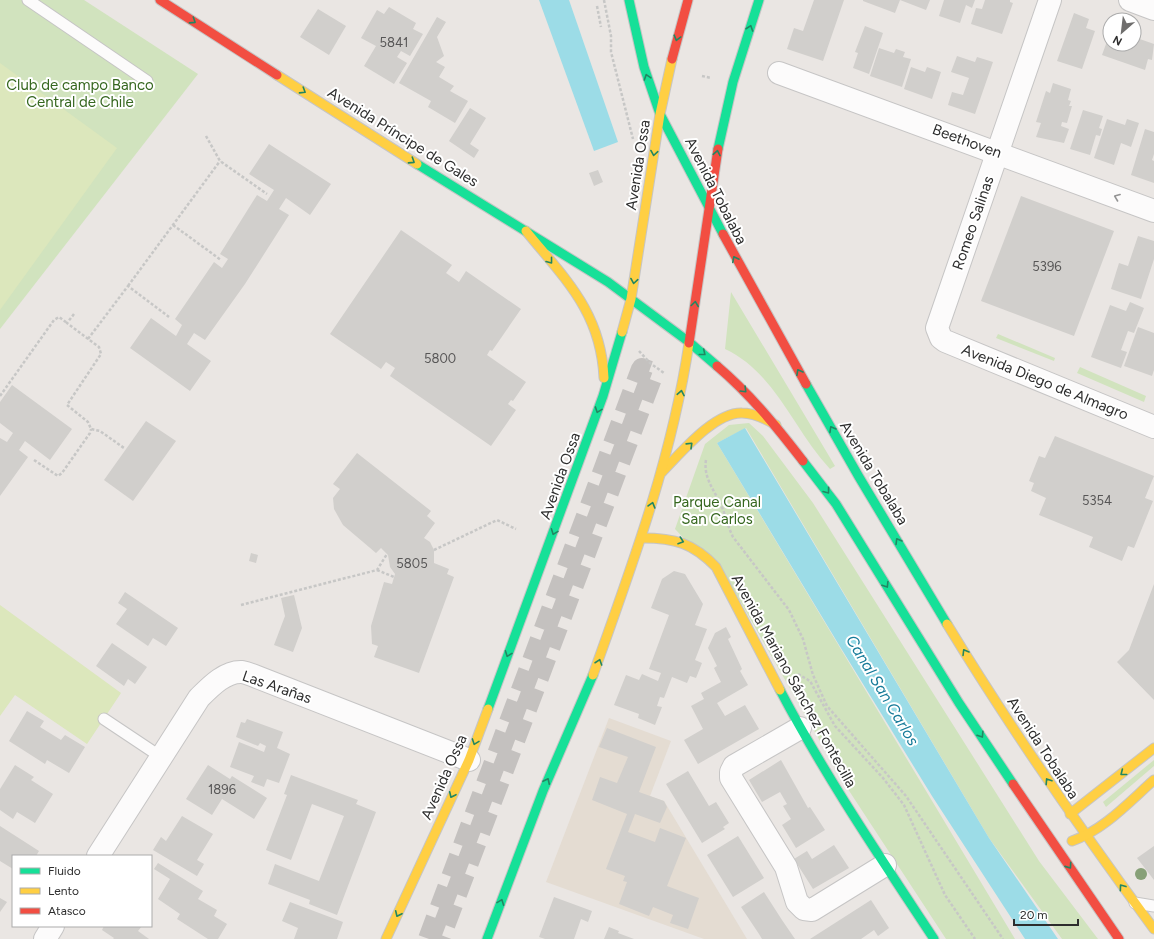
<svg xmlns="http://www.w3.org/2000/svg" width="1154" height="939" font-family="Figtree,sans-serif">
	<style>
		.education { fill: #e4dcd2 }
		.green { fill: #d1e3be }
		.pitch { fill: #dce7bc }
		.water { fill: #9cdce7 }
		.building { fill: #d1cfcc }
		.lines { fill: none; stroke-linecap: round; stroke-linejoin: round }
		.highway-tunnel { stroke: #c4c1bf; stroke-width: 22; stroke-dasharray: 22 11; stroke-linecap: butt }
		.lane-casing { stroke: #c6c5c5; stroke-width: 13 }
		.street-casing { stroke: #c6c5c5; stroke-width: 24 }
		.fast-casing { stroke: #c6c5c5; stroke-width: 11 }
		.slow-casing { stroke: #c6c5c5; stroke-width: 11 }
		.jam-casing { stroke: #c6c5c5; stroke-width: 11 }
		.path { stroke: #c7c7c6; stroke-width: 2.5; stroke-dasharray: 3 2; stroke-linecap: butt }
		.lane { stroke: #fcfbfb; stroke-width: 11 }
		.street { stroke: #fcfbfb; stroke-width: 22 }
		.fast { stroke: #16e098; stroke-width: 9 }
		.slow { stroke: #ffcf43; stroke-width: 9 }
		.jam { stroke: #f24e42; stroke-width: 9 }
		.tree { fill: #87a077 }
		.oneway { stroke: #228662 }
		.oneway2 { stroke: #949494 }
		.labels { text-anchor: middle; stroke-width: 4; stroke-linejoin: round; paint-order: stroke }
		.number-label { font-size: 13px; fill: #575656 }
		.park-label { font-size: 15px; fill: #36671f; stroke: #fff }
		.street-label { font-size: 15px; fill: #2d2d2d; stroke: #fff }
		.water-label { font-size: 16px; font-style: italic; fill: #157a98; stroke: #fff }
	</style>
	<rect width="100%" height="100%" fill="#eae6e3"/>
	<!-- education -->
	<path class="education" d="M609 718 671 741 650 796 664 801 747 939H704L546 882Z"/>
	<!-- green -->
	<g class="green">
		<path d="M0 0H84L198 74 0 329Z"/>
		<path d="M731 292 835 466 830 469C794 431 775 372 725 349Z"/>
		<path d="M998 334 1055 358 1054 361 996 338Z"/>
		<path d="M1080 367 1146 396 1144 402 1077 373Z"/>
		<path d="M749 423 763 436 813 503 1039 861 1098 939H1062L989 838 746 428 717 443 1015 939H946L844 783 736 594 675 529 705 444 729 425Z"/>
		<path d="M1154 760V766L1106 807 1103 802Z"/>
	</g>
	<!-- pitch -->
	<g class="pitch">
		<path d="M0 63 117 148 0 310Z"/>
		<path d="M0 605 121 693 87 744 15 695 0 716Z"/>
	</g>
	<!-- water -->
	<g class="water">
		<path d="M539 0H569L618 142 594 151Z"/>
		<path d="M745 428 989 838 1058 939H1025L932 796 839 645 717 443Z"/>
	</g>
	<!-- building -->
	<g class="building">
		<path d="M814 0H844L823 61 787 49 794 28 803 31Z"/>
		<path d="M863 0H900L895 13 863 1Z"/>
		<path d="M900 0H930L926 10Z"/>
		<path d="M944 0H975L972 8 966 5 960 23 939 16Z"/>
		<path d="M985 0H1010V2L1013 3 1002 34 971 24 976 8 982 9Z"/>
		<path d="M389 7 416 23 413 29 423 34 410 56 401 51 397 57 407 63 394 84 364 66 376 46 361 38 377 10 384 14Z"/>
		<path d="M318 9 346 26 329 55 300 37Z"/>
		<path d="M1074 13 1089 19 1086 28 1095 31 1082 69 1057 61Z"/>
		<path d="M437 17 446 22 437 37 444 56 436 62 445 67 439 77 454 86 450 91 468 101 455 123 428 107 431 101 399 83Z"/>
		<path d="M865 26 883 33 869 74 853 68 858 53 855 52Z"/>
		<path d="M1110 33V44H1134V37L1154 44 1152 60 1148 59 1145 70 1102 55Z"/>
		<path d="M879 48 894 53 896 49 905 52 903 57 911 59 902 87 870 76Z"/>
		<path d="M957 56 975 62 977 57 993 62 975 114 948 105 952 92 963 95 969 78 951 72Z"/>
		<path d="M911 67 925 72 927 67 941 72 932 99 904 89Z"/>
		<path d="M1053 83 1071 89 1068 100 1071 101 1069 106H1072L1067 123 1062 122 1061 126 1069 129 1064 143 1036 137 1041 123 1036 122 1046 91 1050 93Z"/>
		<path d="M470 108 486 118 470 144 479 150 474 158 449 141Z"/>
		<path d="M1083 110 1103 116 1099 128 1102 129 1100 136 1096 135 1090 155 1070 149Z"/>
		<path d="M1107 119 1125 125 1127 119 1139 123 1131 147 1121 143 1114 165 1094 158Z"/>
		<path d="M1145 129 1154 132V154L1152 160 1154 161V183L1131 175Z"/>
		<path d="M269 144 331 184 310 215 286 198 279 209 289 215 245 284 205 340 194 333 187 344 211 361 190 391 130 348 151 318 176 336 182 325 175 319 214 262 222 268 228 259 220 254 257 195 267 201 274 190 249 174Z"/>
		<path d="M598 170 603 182 594 186 589 173Z"/>
		<path d="M1021 196 1114 231 1074 336 981 301Z"/>
		<path d="M401 230 452 265 446 273 459 282 466 271 521 309 492 351 490 350 487 355 526 382 513 401 511 400 508 404 516 410 491 446 390 376 395 368 386 362 381 369 330 334Z"/>
		<path d="M1138 236 1154 241V259L1141 299 1111 289 1119 263 1128 266Z"/>
		<path d="M1130 302 1144 308 1134 333 1128 331 1121 350 1127 352 1121 368 1091 357 1110 305 1126 311Z"/>
		<path d="M1138 327 1154 333V370L1152 376 1124 366Z"/>
		<path d="M12 385 72 429 50 460 25 441 19 450 28 457 0 496V438L7 442 13 433 0 423V402Z"/>
		<path d="M146 421 176 441 133 501 104 480Z"/>
		<path d="M1055 436 1154 476 1145 498 1153 501 1134 548 1128 546 1122 561 1089 547 1093 537 1039 515 1046 498 1031 491 1034 483 1029 481 1039 456 1045 458Z"/>
		<path d="M357 453 431 511 427 516 435 523 424 538 430 542 434 550V563L449 569 447 574 454 577 419 673 374 657 378 646 372 644 371 626 384 582 392 584 395 574 390 567 388 555 381 548 376 553 343 525 334 509 333 498 340 489 333 484Z"/>
		<path d="M251 553 258 555 256 563 249 561Z"/>
		<path d="M674 571 685 574 703 604 695 625 707 629 695 660 702 663 696 678 690 676 687 683 672 677 664 698 660 697 657 706 662 707 655 725 638 718 639 714 614 705 626 675 639 680 642 674 658 681 661 673 649 669 669 615 651 608 662 579Z"/>
		<path d="M1154 584V700L1117 662 1129 650Z"/>
		<path d="M125 592 178 628 166 646 153 638 148 646 116 624 127 609 118 603Z"/>
		<path d="M294 595 302 628 293 652 274 645 285 616 281 598Z"/>
		<path d="M726 627 731 637 728 639 742 669 740 671 748 685 717 703 725 716 745 705 759 729 698 764 684 740 703 729 691 706 704 699 701 693 721 682 714 668 717 666 708 648 715 633Z"/>
		<path d="M112 643 147 667 135 684 128 679 124 686 96 666Z"/>
		<path d="M27 711 44 721 40 727 61 740 65 735 85 747 69 773 47 760 45 764 9 741Z"/>
		<path d="M247 719 283 732 277 748 290 754 279 783 267 779 264 787 251 782 254 776 230 767 239 742 264 752 266 746 260 743 258 746 236 737 241 722 245 723Z"/>
		<path d="M607 728 656 747 639 792 664 801 667 807 660 823 635 814 628 832 655 842 660 828 686 838 667 886 699 898 688 929 670 923 673 915 653 907 649 916 619 904 627 882 623 881 625 876 606 869 627 814 592 800 600 777 617 783 628 757 599 747Z"/>
		<path d="M781 760 808 808 810 807 825 830 796 848 782 825 791 819 783 806 787 804 780 792 762 802 749 780Z"/>
		<path d="M15 765 34 777 31 780 53 794 35 823 17 812 13 819 0 810V789Z"/>
		<path d="M208 765 230 779 232 776 267 798 254 819 222 799 212 815 186 799Z"/>
		<path d="M688 771 709 806 716 802 729 823 723 827 725 829 702 843 666 784Z"/>
		<path d="M291 775 358 800 356 804 376 812 337 915 309 904 310 900 268 884 275 864 319 881 344 816 312 804 291 860 266 850 287 795 284 794Z"/>
		<path d="M182 816 213 834 197 860 204 864 197 876 153 850 161 837 166 841Z"/>
		<path d="M0 826 39 851 36 856H13V869L0 861Z"/>
		<path d="M738 836 764 878 733 897 707 855Z"/>
		<path d="M834 845 849 868 813 889 794 859 807 851 812 859Z"/>
		<path d="M1154 846V880L1137 858Z"/>
		<path d="M158 863 203 891 198 899 217 910 214 916 227 924 218 939H208L177 919 180 914 158 899 170 879 154 869Z"/>
		<path d="M764 892 782 920 795 939H762L759 934 741 907Z"/>
		<path d="M554 897 592 911 588 922 581 919 574 939H545L539 937Z"/>
		<path d="M0 898 7 902 0 912Z"/>
		<path d="M871 900 889 928 878 936 874 930 861 939H810Z"/>
		<path d="M290 902 343 922 337 939H294L298 928 282 921Z"/>
		<path d="M104 926H142L138 931 149 939H113L114 938 102 930Z"/>
		<path d="M609 927 619 931 618 933 634 939H604Z"/>
	</g>
	<g class="lines">
		<!-- highway-tunnel -->
		<path class="highway-tunnel" d="M429 939 642 369 653 373 439 939"/>
		<!-- lane casing -->
		<g class="lane-casing">
			<g id="lane">
				<path d="M28 0 147 81"/>
				<path d="M104 719 161 757"/>
				<path d="M1135 903 1154 906"/>
			</g>
		</g>
		<!-- street casing -->
		<g class="street-casing">
			<g id="street">
				<path d="M1050 0 937 328 941 338 945 341 1154 427"/>
				<path d="M1130 0 1154 9"/>
				<path d="M779 73 1154 211"/>
				<path d="M800 728 734 766 731 772V778L786 867 797 902 804 909 812 910 885 865"/>
				<path d="M98 856 199 698C210 687 225 671 242 672 247 673 252 675 257 677L469 760"/>
				<path d="M45 939 53 926"/>
			</g>
		</g>
		<!-- fast casing -->
		<g class="fast-casing">
			<g id="fast">
				<path d="M629 0 644 67 660 114 723 234"/>
				<path d="M718 149 733 82 759 0"/>
				<path d="M417 164 608 282 689 342 717 366"/>
				<path d="M806 384 859 477 947 624"/>
				<path d="M803 461 836 504 959 703 1013 784"/>
				<path d="M780 690C825 776 880 857 934 939"/>
				<path d="M488 709 603 396 622 332"/>
				<path d="M487 939 543 791 593 675"/>
			</g>
		</g>
		<!-- slow casing -->
		<g class="slow-casing">
			<g id="slow">
				<path d="M277 75 417 164"/>
				<path d="M526 231C565 279 601 312 604 378"/>
				<path d="M622 332 631 299 660 114 672 59"/>
				<path d="M662 472C680 454 714 412 742 413 754 413 766 419 776 425"/>
				<path d="M642 538C675 538 693 543 716 567L780 690"/>
				<path d="M947 624C1011 729 1081 830 1154 929"/>
				<path d="M593 675C632 566 672 458 689 343"/>
				<path d="M1070 814 1154 748"/>
				<path d="M1072 841C1104 830 1129 802 1154 780"/>
				<path d="M386 939 469 760 488 709"/>
			</g>
		</g>
		<!-- jam casing -->
		<g class="jam-casing">
			<g id="jam">
				<path d="M160 0 277 75"/>
				<path d="M672 59 688 0"/>
				<path d="M723 234 806 384"/>
				<path d="M689 343 718 149"/>
				<path d="M717 366C751 395 776 426 803 461"/>
				<path d="M1013 784 1119 939"/>
			</g>
		</g>
		<!-- path -->
		<g class="path">
			<path d="M604 0 611 36V52L633 139"/>
			<path d="M597 6 601 27"/>
			<path d="M702 76 711 78"/>
			<path d="M206 136 220 161 267 194"/>
			<path d="M173 225 221 260"/>
			<path d="M128 286 220 161"/>
			<path d="M74 314 67 323 99 347 101 354 67 405 88 422 91 429 100 431 124 448"/>
			<path d="M88 339 128 286 169 317"/>
			<path d="M639 351 650 363 664 373"/>
			<path d="M0 396 54 320 59 317 67 323"/>
			<path d="M34 460 58 476 62 473 90 433 91 429"/>
			<path d="M706 460C703 478 715 491 722 507 726 517 728 527 733 537L789 610 803 639 813 675 827 706 906 796 1003 939"/>
			<path d="M434 550 497 520 516 529"/>
			<path d="M377 570 394 577"/>
			<path d="M241 605 377 570 387 554"/>
			<path d="M798 674 810 681 835 726 883 778 904 805 945 895 975 939"/>
		</g>
		<!-- lane -->
		<use href="#lane" class="lane"/>
		<!-- street -->
		<use href="#street" class="street"/>
		<!-- fast -->
		<use href="#fast" class="fast"/>
		<!-- slow -->
		<use href="#slow" class="slow"/>
		<!-- jam -->
		<use href="#jam" class="jam"/>
	</g>
	<!-- trees -->
	<circle class="tree" cx="1141" cy="874" r="6"/>
	<!-- one-way arrows -->
	<defs><path id="oneway-chevron" d="M-2-3.5L2.5 0L-2 3.5" fill="none" stroke-width="1.6" stroke-linecap="round" stroke-linejoin="round"/></defs>
	<g class="oneway">
		<use href="#oneway-chevron" transform="translate(193 21) rotate(33)"/>
		<use href="#oneway-chevron" transform="translate(750 28) rotate(-71)"/>
		<use href="#oneway-chevron" transform="translate(677 38) rotate(105)"/>
		<use href="#oneway-chevron" transform="translate(647 77) rotate(-108)"/>
		<use href="#oneway-chevron" transform="translate(303 91) rotate(32)"/>
		<use href="#oneway-chevron" transform="translate(654 153) rotate(99)"/>
		<use href="#oneway-chevron" transform="translate(717 153) rotate(-79)"/>
		<use href="#oneway-chevron" transform="translate(412 161) rotate(33)"/>
		<use href="#oneway-chevron" transform="translate(735 259) rotate(-117)"/>
		<use href="#oneway-chevron" transform="translate(550 261) rotate(52)"/>
		<use href="#oneway-chevron" transform="translate(634 281) rotate(99)"/>
		<use href="#oneway-chevron" transform="translate(695 304) rotate(-82)"/>
		<use href="#oneway-chevron" transform="translate(703 353) rotate(39)"/>
		<use href="#oneway-chevron" transform="translate(799 372) rotate(-119)"/>
		<use href="#oneway-chevron" transform="translate(744 390) rotate(45)"/>
		<use href="#oneway-chevron" transform="translate(681 393) rotate(-79)"/>
		<use href="#oneway-chevron" transform="translate(598 410) rotate(110)"/>
		<use href="#oneway-chevron" transform="translate(832 429) rotate(-120)"/>
		<use href="#oneway-chevron" transform="translate(690 445) rotate(-44)"/>
		<use href="#oneway-chevron" transform="translate(827 491) rotate(53)"/>
		<use href="#oneway-chevron" transform="translate(652 505) rotate(-74)"/>
		<use href="#oneway-chevron" transform="translate(554 532) rotate(111)"/>
		<use href="#oneway-chevron" transform="translate(681 541) rotate(19)"/>
		<use href="#oneway-chevron" transform="translate(898 541) rotate(-121)"/>
		<use href="#oneway-chevron" transform="translate(886 585) rotate(58)"/>
		<use href="#oneway-chevron" transform="translate(965 652) rotate(-121)"/>
		<use href="#oneway-chevron" transform="translate(508 654) rotate(111)"/>
		<use href="#oneway-chevron" transform="translate(599 662) rotate(-71)"/>
		<use href="#oneway-chevron" transform="translate(981 735) rotate(57)"/>
		<use href="#oneway-chevron" transform="translate(475 742) rotate(110)"/>
		<use href="#oneway-chevron" transform="translate(1123 773) rotate(142)"/>
		<use href="#oneway-chevron" transform="translate(547 781) rotate(-65)"/>
		<use href="#oneway-chevron" transform="translate(1048 781) rotate(-123)"/>
		<use href="#oneway-chevron" transform="translate(452 795) rotate(115)"/>
		<use href="#oneway-chevron" transform="translate(1069 866) rotate(55)"/>
		<use href="#oneway-chevron" transform="translate(1122 887) rotate(-126)"/>
		<use href="#oneway-chevron" transform="translate(501 902) rotate(-69)"/>
		<use href="#oneway-chevron" transform="translate(398 914) rotate(115)"/>
	</g>
	<use class="oneway2" href="#oneway-chevron" transform="translate(1117 197) rotate(-159)"/>
	<g class="labels">
		<!-- number labels -->
		<g class="number-label">
			<text x="394" y="47">5841</text>
			<text x="1047" y="271">5396</text>
			<text x="440" y="363">5800</text>
			<text x="1097" y="505">5354</text>
			<text x="412" y="568">5805</text>
			<text x="222" y="794">1896</text>
		</g>
		<!-- park labels -->
		<g class="park-label">
			<text x="80" y="90">Club de campo Banco<tspan x="80" dy="17">Central de Chile</tspan></text>
			<text x="717" y="507">Parque Canal<tspan x="717" dy="17">San Carlos</tspan></text>
		</g>
		<!-- street labels -->
		<g class="street-label">
			<text transform="translate(403 137) rotate(32)" y="5">Avenida Príncipe de Gales</text>
			<text transform="translate(967 141) rotate(20)" y="5">Beethoven</text>
			<text transform="translate(638 165) rotate(-81)" y="5">Avenida Ossa</text>
			<text transform="translate(716 191) rotate(63)" y="5">Avenida Tobalaba</text>
			<text transform="translate(973 223) rotate(-71)" y="5">Romeo Salinas</text>
			<text transform="translate(1045 382) rotate(22)" y="5">Avenida Diego de Almagro</text>
			<text transform="translate(874 473) rotate(59)" y="5">Avenida Tobalaba</text>
			<text transform="translate(560 476) rotate(-70)" y="5">Avenida Ossa</text>
			<text transform="translate(794 681) rotate(61)" y="5">Avenida Mariano Sánchez Fontecilla</text>
			<text transform="translate(277 687) rotate(19)" y="5">Las Arañas</text>
			<text transform="translate(1043 748) rotate(57)" y="5">Avenida Tobalaba</text>
			<text transform="translate(444 777) rotate(-66)" y="5">Avenida Ossa</text>
		</g>
		<!-- water labels -->
		<g class="water-label">
			<text transform="translate(883 690) rotate(59)" y="6">Canal San Carlos</text>
		</g>
	</g>
	<!-- legend -->
	<rect x="12" y="855" width="140" height="72" fill="#ffffff" stroke="#ababab"/>
	<rect x="20" y="868" width="20" height="6" fill="#16e098" stroke="#ababab"/>
	<text x="48" y="875" font-size="12" fill="#2d2d2d">Fluido</text>
	<rect x="20" y="888" width="20" height="6" fill="#ffcf43" stroke="#ababab"/>
	<text x="48" y="895" font-size="12" fill="#2d2d2d">Lento</text>
	<rect x="20" y="908" width="20" height="6" fill="#f24e42" stroke="#ababab"/>
	<text x="48" y="915" font-size="12" fill="#2d2d2d">Atasco</text>
	<!-- north arrow -->
	<g transform="translate(1122 32) rotate(208)"><circle r="19" fill="#ffffff" stroke="#ababab"/>
	<path d="M0-3L7 15L0 10L-7 15Z" fill="#6f6e6d"/>
	<text y="-6" font-size="11" font-weight="bold" text-anchor="middle" fill="#2d2d2d">N</text>
	</g>
	<!-- scale -->
	<path d="M1014 919v6h64v-6" fill="none" stroke="#2d2d2d" stroke-width="2"/>
	<text x="1020" y="919" font-size="12" fill="#2d2d2d" stroke="#ffffff" stroke-width="3" paint-order="stroke">20 m</text>
</svg>
